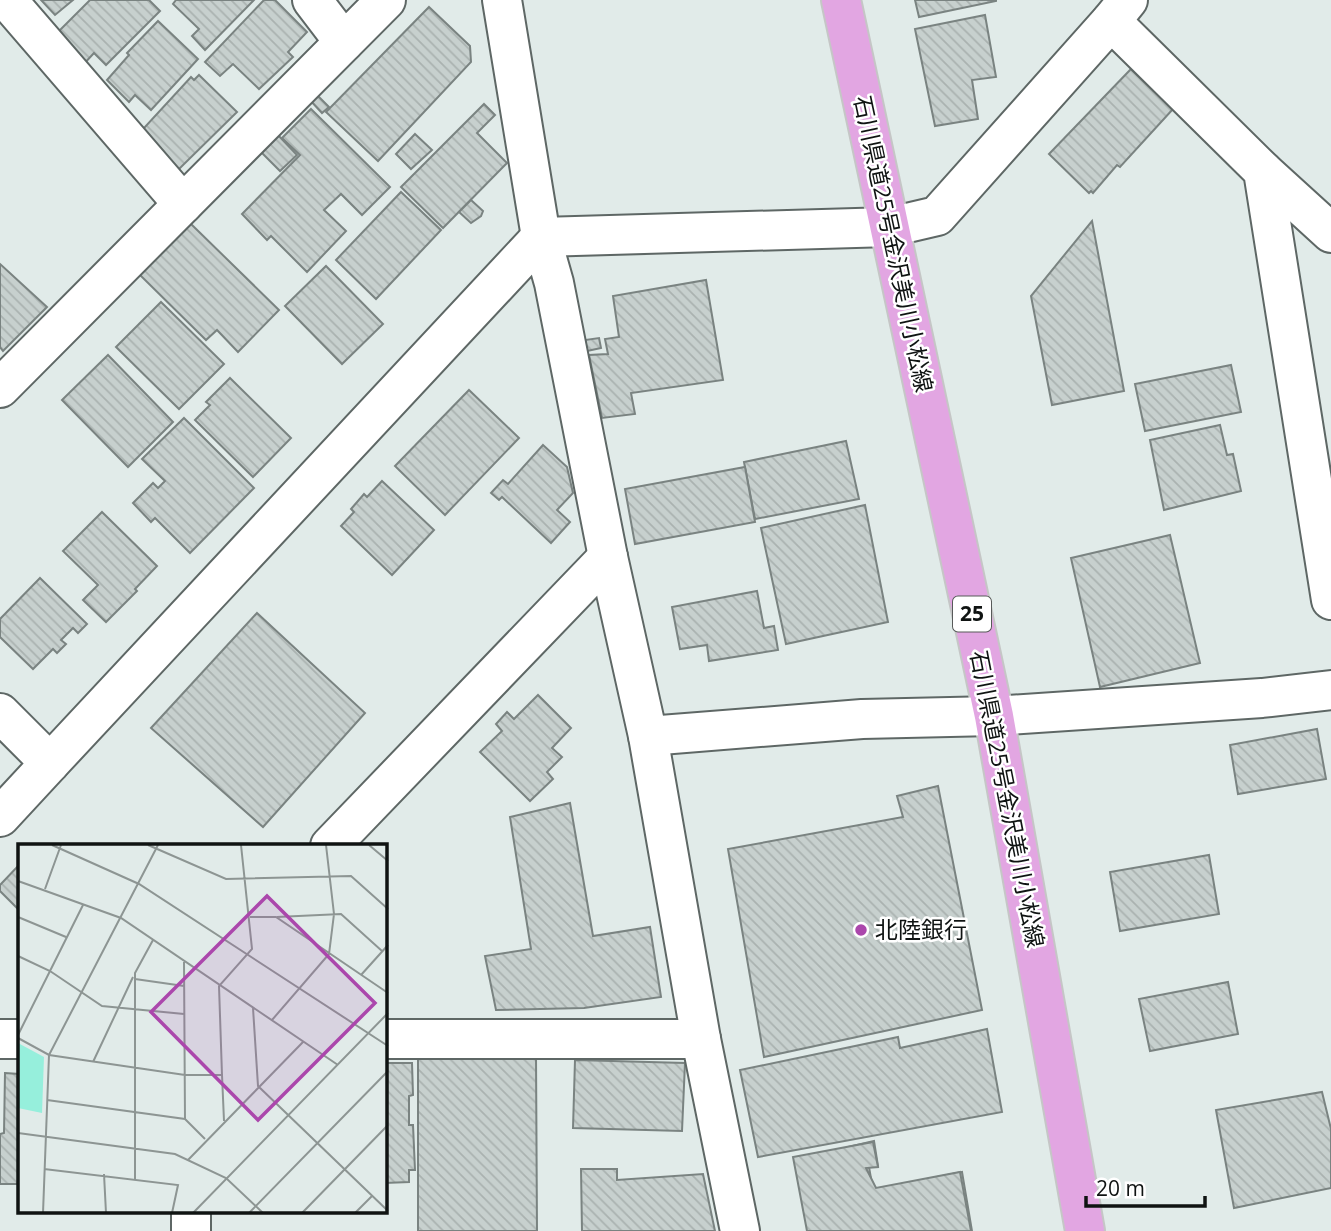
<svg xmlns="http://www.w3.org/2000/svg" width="1331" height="1231" font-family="'Open Sans','Noto Sans JP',sans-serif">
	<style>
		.building { fill: url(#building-back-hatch); stroke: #7a8381; stroke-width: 2 }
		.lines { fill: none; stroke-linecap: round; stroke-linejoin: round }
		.minor-casing { stroke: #5e6765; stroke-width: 42 }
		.primary-casing { stroke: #c5c6c6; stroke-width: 42 }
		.minor { stroke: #fff; stroke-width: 38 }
		.primary { stroke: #e2a6e2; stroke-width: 38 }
		.poi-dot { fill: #ab47ac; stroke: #fff; stroke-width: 2.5 }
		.labels { text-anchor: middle; stroke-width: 5; stroke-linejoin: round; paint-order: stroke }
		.shield { fill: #fff; stroke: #575a59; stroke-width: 2 }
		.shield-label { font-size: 21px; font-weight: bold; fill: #0f1312 }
		.street-label { font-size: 23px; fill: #0f1312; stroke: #fff }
		.poi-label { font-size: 23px; fill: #0f1312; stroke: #fff; text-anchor: start }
		.inset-road { fill: none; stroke: #8d9593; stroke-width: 2 }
		.view { fill: #ab47ac; fill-opacity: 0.15; stroke: #ab47ac; stroke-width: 3.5 }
		.inset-edge { fill: none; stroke: #0f1312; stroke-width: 3.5 }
	</style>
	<defs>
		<pattern id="building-back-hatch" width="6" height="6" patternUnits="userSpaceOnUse" patternTransform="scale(1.75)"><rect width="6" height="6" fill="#c7d0ce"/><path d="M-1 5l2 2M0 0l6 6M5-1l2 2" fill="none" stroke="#aab2b0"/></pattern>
	</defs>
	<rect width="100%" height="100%" fill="#e1ebe9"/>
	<!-- building -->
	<g class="building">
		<path d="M41 0H73L55 15Z"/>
		<path d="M90 0H149L160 11 106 65 94 53 82 66 53 37Z"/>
		<path d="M176 0H254L205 50 192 36 199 29 173 4Z"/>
		<path d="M264 0H275L307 32 288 52 293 57 259 89 233 64 220 76 205 62Z"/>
		<path d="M915 0H996V1L919 17Z"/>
		<path d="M429 7 470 46 471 62 378 161 326 112Z"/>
		<path d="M985 15 996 77 972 80 978 119 935 126 915 29Z"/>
		<path d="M158 21 198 59 151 110 135 95 129 102 107 80 129 55 127 53Z"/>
		<path d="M1131 69 1173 109 1120 167 1117 165 1093 193 1091 191 1089 193 1049 154Z"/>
		<path d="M199 75 237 112 176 172 132 141 191 77 194 80Z"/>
		<path d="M314 92 329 107 322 113 308 98Z"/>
		<path d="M484 104 495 115 477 133 507 163 443 228 401 187Z"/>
		<path d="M311 109 390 187 362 215 341 194 324 210 346 231 307 272 271 236 267 240 242 214 300 155 282 138Z"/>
		<path d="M277 134 297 155 280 171 260 151Z"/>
		<path d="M415 134 432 150 411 169 396 154Z"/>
		<path d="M401 192 441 230 376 299 336 260Z"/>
		<path d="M471 200 483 211 481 216 471 223 459 212Z"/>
		<path d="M1092 221 1124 391 1052 405 1031 296Z"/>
		<path d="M191 224 279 310 238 352 217 330 206 340 140 275Z"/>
		<path d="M0 264 47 307 3 351 0 347Z"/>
		<path d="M326 266 383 324 342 364 285 306Z"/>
		<path d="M706 280 723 380 631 393 635 414 602 418 589 355 608 354 605 339 619 337 613 296Z"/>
		<path d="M161 302 224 364 179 409 116 347Z"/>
		<path d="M599 338 601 348 587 351 585 340Z"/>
		<path d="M108 355 173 422 128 467 62 400Z"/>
		<path d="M1231 365 1241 412 1145 431 1135 384Z"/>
		<path d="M230 378 291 438 253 477 195 420 210 405 206 402Z"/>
		<path d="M469 390 519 438 445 515 395 466Z"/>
		<path d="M184 418 254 488 190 553 155 518 151 522 133 503 153 483 158 488 165 481 142 459Z"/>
		<path d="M1220 425 1227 455 1233 454 1241 491 1164 510 1150 440Z"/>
		<path d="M846 441 859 499 755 519 744 462Z"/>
		<path d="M543 445 567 467 573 493 557 510 570 522 551 543 502 497 499 500 491 493 503 480 508 484Z"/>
		<path d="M745 467 755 522 635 544 625 489Z"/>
		<path d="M382 481 434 530 392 575 341 526 354 512 351 509 364 494 367 497Z"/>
		<path d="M865 505 888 622 786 644 761 528Z"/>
		<path d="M102 512 157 566 135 589 137 591 106 622 83 600 98 585 63 551Z"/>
		<path d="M1170 535 1200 663 1100 687 1071 558Z"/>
		<path d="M40 578 87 624 78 633 73 628 61 640 66 644 57 653 53 649 33 669 0 637V619Z"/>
		<path d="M757 591 764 628 774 626 778 650 709 661 707 645 680 649 672 607Z"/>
		<path d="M257 613 365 713 263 827 151 728Z"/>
		<path d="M538 695 571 728 552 748 562 757 547 772 553 779 530 801 480 752 502 731 496 724 507 712 514 719Z"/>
		<path d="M1317 729 1326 779 1238 794 1230 745Z"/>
		<path d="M938 786 982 1010 764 1057 728 849 903 817 897 796Z"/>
		<path d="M570 803 593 936 650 927 661 997 584 1008 496 1010 485 956 531 949 510 817Z"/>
		<path d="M1209 855 1219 914 1120 931 1110 872Z"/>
		<path d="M19 865V910L0 891V885Z"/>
		<path d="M1228 982 1238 1034 1150 1051 1139 999Z"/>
		<path d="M987 1029 1002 1112 758 1157 740 1070 898 1037 900 1048Z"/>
		<path d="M536 1056 537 1231H418V1057Z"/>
		<path d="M575 1060 685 1063 682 1131 573 1128Z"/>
		<path d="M385 1063H412L413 1095 409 1096V1125H413L415 1170H409V1182L385 1183Z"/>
		<path d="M5 1073 19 1074V1184H0V1134L4 1133Z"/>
		<path d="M1322 1092 1331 1129V1188L1234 1208 1216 1110Z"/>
		<path d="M874 1141 878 1166 869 1167 873 1190 962 1172 972 1231H864L848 1147Z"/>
		<path d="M873 1142 878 1167 866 1168 876 1188 960 1172 971 1231H807L793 1157Z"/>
		<path d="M581 1169H617V1180L703 1174 715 1231H582Z"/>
	</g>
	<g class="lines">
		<!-- minor casing -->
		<g class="minor-casing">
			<g id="minor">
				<path d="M7 0 183 204"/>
				<path d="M312 0 344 42"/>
				<path d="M502 0 541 237 554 283 608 557 648 736 701 1039 740 1231"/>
				<path d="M1111 21 1263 171 1331 600"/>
				<path d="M1263 171 1331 233"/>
				<path d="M0 388 386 0"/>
				<path d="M0 713 50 763 541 237 890 227 937 216 1111 21 1128 0"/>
				<path d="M648 736 862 719 994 716 1262 698 1331 690"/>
				<path d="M0 817 50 763"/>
				<path d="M330 846 608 557"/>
				<path d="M0 1039H19"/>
				<path d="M385 1039H701"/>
				<path d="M191 1212V1231"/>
			</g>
		</g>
		<!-- primary casing -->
		<g class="primary-casing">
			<path id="primary" d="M841 0 994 716 1085 1231"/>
		</g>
		<!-- minor -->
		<use href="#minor" class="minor"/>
		<!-- primary -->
		<use href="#primary" class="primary"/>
	</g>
	<!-- markers -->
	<circle class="poi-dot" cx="861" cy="930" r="7"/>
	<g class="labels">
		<!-- shield labels -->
		<rect class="shield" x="953" y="596.5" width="38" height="35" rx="5"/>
		<g class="shield-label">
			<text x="972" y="621">25</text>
		</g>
		<!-- street labels -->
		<g class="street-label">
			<text transform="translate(893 244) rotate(78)" y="8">石川県道25号金沢美川小松線</text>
			<text transform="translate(1007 799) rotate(79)" y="8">石川県道25号金沢美川小松線</text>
		</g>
		<!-- poi labels -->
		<g class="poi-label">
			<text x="875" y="938">北陸銀行</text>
		</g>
	</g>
	<!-- overview -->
	<g transform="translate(18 844)">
		<rect width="369" height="369" fill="#e1ebe9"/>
		<path d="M0 199 26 213 24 269 0 264Z" fill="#96efdc"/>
		<path class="inset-road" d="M34 1 121 40 370 202M130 1 208 35 333 32 370 65M351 1 370 17M0 37 103 74 320 221M27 45 43 1M0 73 48 93M232 73H258L370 149M259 73 323 70 364 107M0 112 32 127 84 162 166 170M166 118 167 275M343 131 370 101M117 135 166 142M235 164 240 242 370 367M254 176 311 110 316 70 308 1M0 191 65 61M0 194 31 211 167 231H204L201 142 234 105 223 1M75 218 115 133M204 231 206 277M29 256 167 275 187 295M0 289 157 310 208 334 245 369M170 316 285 198M26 325 160 341 154 369M86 330 88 369M117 335V129L135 96M25 369 31 211 140 1M175 369 370 169M231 369 370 227M284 369 370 281M337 369 354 352"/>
		<path class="view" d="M249 52 357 159 240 276 133 168Z"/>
		<rect width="369" height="369" class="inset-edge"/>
	</g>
	<!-- scale -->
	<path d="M1086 1196v10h119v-10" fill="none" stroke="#0f1312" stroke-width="3.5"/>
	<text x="1096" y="1196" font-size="21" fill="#0f1312" stroke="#ffffff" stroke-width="5" paint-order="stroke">20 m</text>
</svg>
